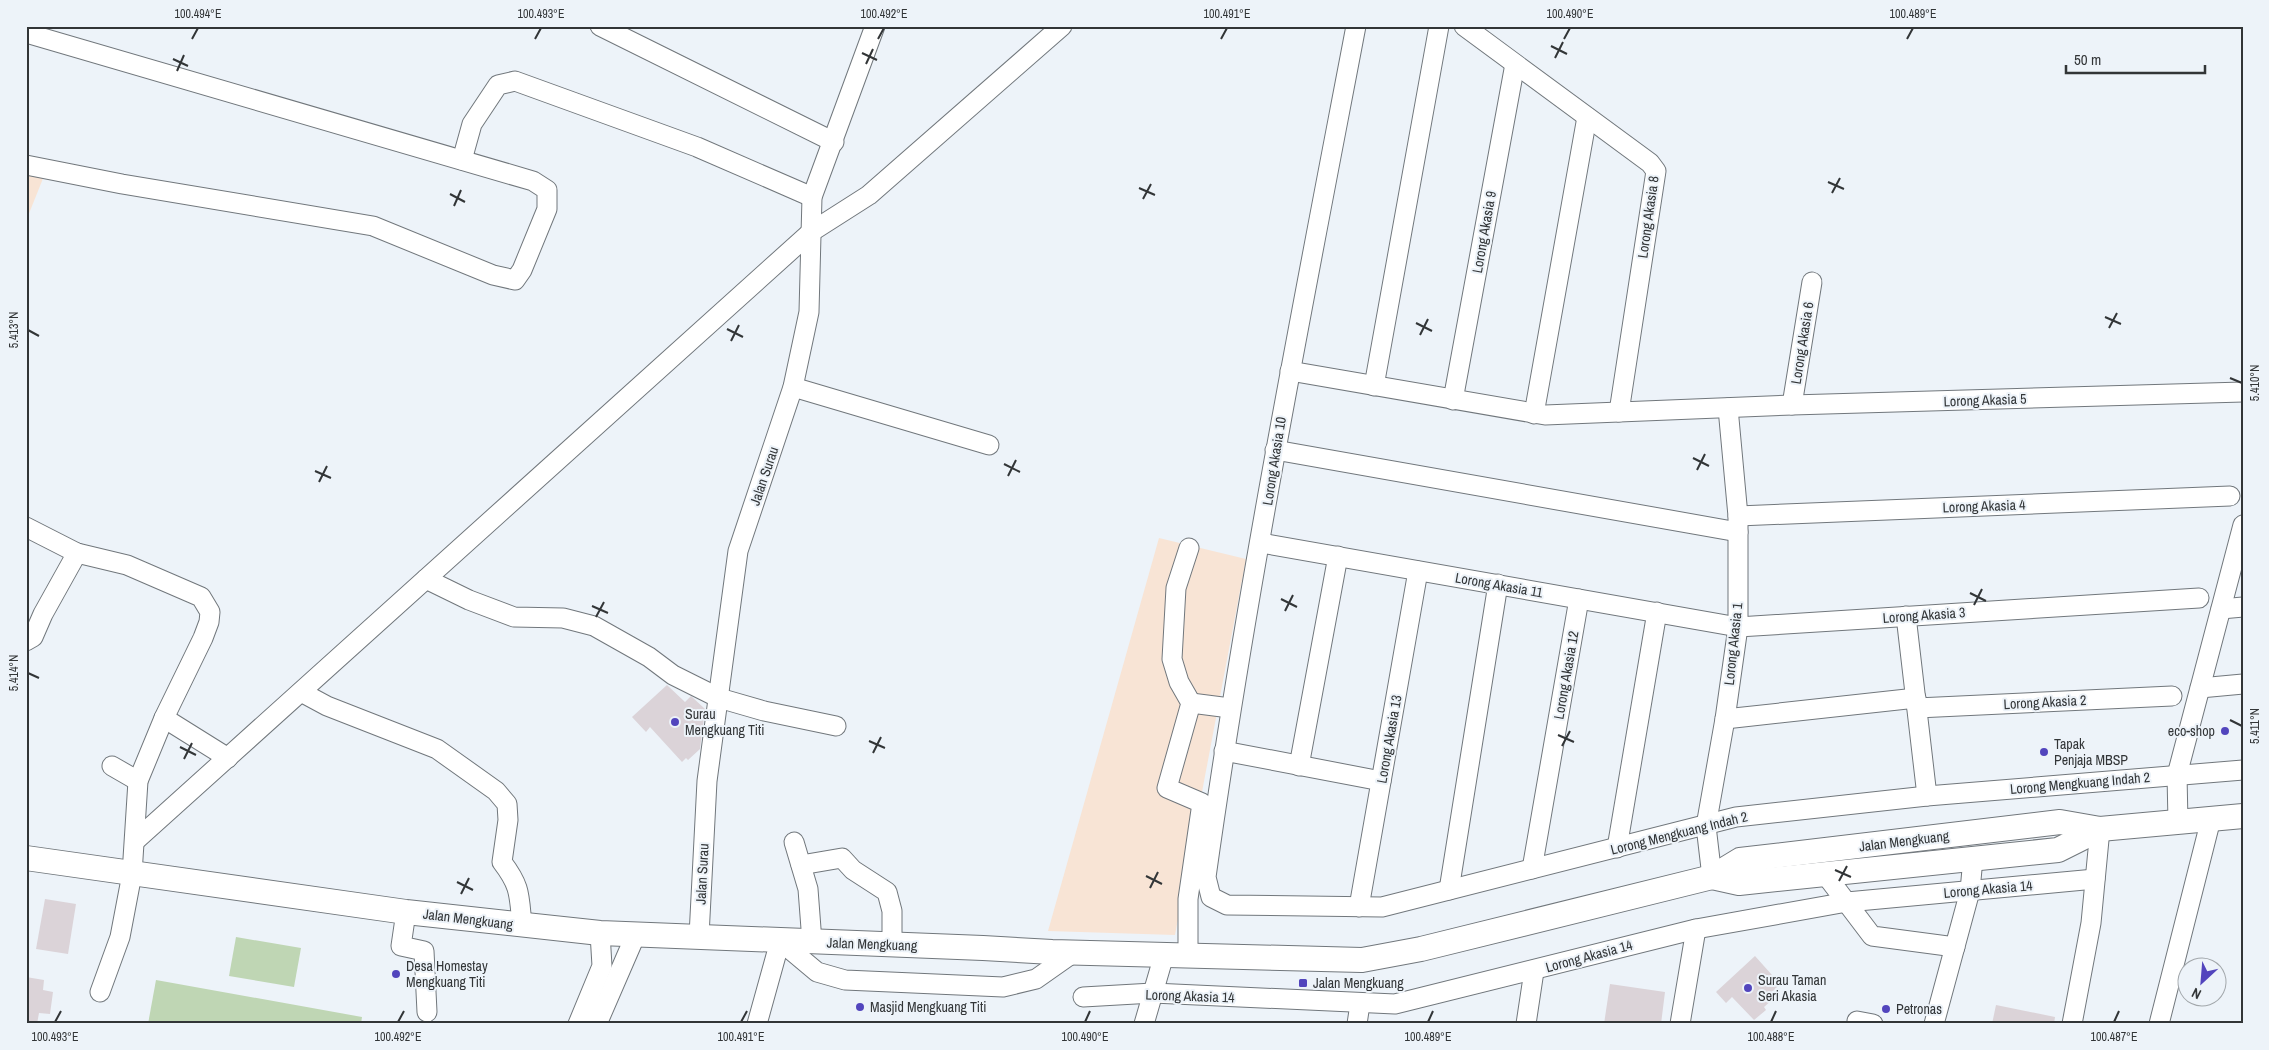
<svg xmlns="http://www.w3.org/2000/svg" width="2269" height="1050" font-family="'Archivo Narrow',sans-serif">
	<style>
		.education { fill: #f8e4d5 }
		.green { fill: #bfd6b4 }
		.building { fill: #dbd3d8 }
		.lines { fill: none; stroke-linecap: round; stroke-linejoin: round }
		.minor-casing { stroke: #71777c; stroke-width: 21 }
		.major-casing { stroke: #71777c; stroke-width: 26 }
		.minor { stroke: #fff; stroke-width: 19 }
		.major { stroke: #fff; stroke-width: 24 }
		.ticks { fill: none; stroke: #323537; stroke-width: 2 }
		.poi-dot { fill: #5245bd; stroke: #edf3f9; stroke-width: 2 }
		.labels { text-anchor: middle; stroke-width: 4; stroke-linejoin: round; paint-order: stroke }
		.street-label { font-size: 14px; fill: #323537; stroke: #edf3f9 }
		.poi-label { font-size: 14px; fill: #323537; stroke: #edf3f9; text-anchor: start }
		.neatline { fill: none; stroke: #323537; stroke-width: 2 }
		.ticks-label { font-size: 12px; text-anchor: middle; fill: #323537 }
	</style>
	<rect width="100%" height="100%" fill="#edf3f9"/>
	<!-- education -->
	<g class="education">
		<path d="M26 172 44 176 26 221Z"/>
		<path d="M1159 538 1246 559 1175 935 1048 931Z"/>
	</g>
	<!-- green -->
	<g class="green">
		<path d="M236 937 301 948 294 987 229 976Z"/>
		<path d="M156 980 362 1017 361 1024H148Z"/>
	</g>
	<!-- building -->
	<g class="building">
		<path d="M667 685 685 702 691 696 705 709 700 749 688 760 686 758 682 762 650 727 646 732 632 717Z"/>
		<path d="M45 899 76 904 68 954 36 949Z"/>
		<path d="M1755 956 1780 984 1769 995 1773 999 1764 1007 1766 1010 1754 1020 1732 997 1726 1003 1716 992Z"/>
		<path d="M26 977 44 980 43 990 53 992 50 1014 39 1013 37 1024H26Z"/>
		<path d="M1610 984 1665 992 1661 1024H1604Z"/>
		<path d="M1996 1005 2055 1017 2054 1024H1992Z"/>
	</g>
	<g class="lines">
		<!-- minor casing -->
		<g class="minor-casing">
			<g id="minor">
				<path d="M600 26 834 142"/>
				<path d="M1356 26C1302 309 1246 592 1206 877L1211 897 1227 905 1382 907 1736 817 1927 796 2243 770"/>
				<path d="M1464 26 1650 163 1656 171 1619 412"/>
				<path d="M26 33 533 181 547 190V209L522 270 515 280 493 275 373 226 122 184 26 165"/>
				<path d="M462 160 472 124 498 85 515 81 697 147 812 197"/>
				<path d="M1290 371 1545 415 1792 405 2243 392"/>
				<path d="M1374 386 1439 26"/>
				<path d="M793 387 989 445"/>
				<path d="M1453 400 1515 64"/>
				<path d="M1792 405 1812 282"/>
				<path d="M1534 414 1587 117"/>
				<path d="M1275 450 1738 532"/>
				<path d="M1738 516 2230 496"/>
				<path d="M26 527 77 553 127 565 201 597 210 612 209 622 203 638 164 718 138 781 132 874 120 937 100 992"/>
				<path d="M1261 543 1738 627 2199 598"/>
				<path d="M426 579 469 600 514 617 563 618 594 626 649 657 673 675 719 698 764 711 836 726"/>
				<path d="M2221 609 2243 607"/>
				<path d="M1906 616 1927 796"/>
				<path d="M26 641 33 637 43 614 77 553"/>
				<path d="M2200 688 2243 684"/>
				<path d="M301 692 327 706 437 749 496 791 507 804 508 820 502 862C521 887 519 895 522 925"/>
				<path d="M1191 703 1230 708"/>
				<path d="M1917 708 2172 696"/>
				<path d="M164 718 228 758"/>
				<path d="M1725 719 1916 698"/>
				<path d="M1224 751 1381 781"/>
				<path d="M112 766 138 781"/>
				<path d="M1299 766 1338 556"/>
				<path d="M2178 822 2177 775 2243 525"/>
				<path d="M135 841 811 232 869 195 1062 26"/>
				<path d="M794 842 808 889 812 942"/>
				<path d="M1617 848 1657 612"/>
				<path d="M801 865 842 858 853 870 887 892 892 911V945"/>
				<path d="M1532 869 1579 599"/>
				<path d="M1825 874 1872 936 1955 947"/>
				<path d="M1712 877 1706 826 1725 719 1738 627V516L1728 408"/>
				<path d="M1449 890 1498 584"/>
				<path d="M1359 907 1418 571"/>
				<path d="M406 912 401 946 424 951 427 1012"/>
				<path d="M699 936 707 781 738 551 793 387 809 312 812 197 875 26"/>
				<path d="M1188 955V899L1202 803 1167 788 1191 703 1179 682 1172 659 1176 588 1189 548"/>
				<path d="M1083 997 1153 993 1395 1004 1696 929 1847 902 2095 879"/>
				<path d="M1857 1021 1873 1024"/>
				<path d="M578 1024 602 966 600 933"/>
				<path d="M597 1024 636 934"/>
				<path d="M757 1024 780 941 817 972 845 980 1003 987 1036 979 1073 953"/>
				<path d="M1144 1024 1164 955"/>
				<path d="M1357 1024 1360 1004"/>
				<path d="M1526 1024 1534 971"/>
				<path d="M1680 1024 1696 929"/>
				<path d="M1934 1024 1970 891 1973 858"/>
				<path d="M2072 1024 2091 923 2100 829"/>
				<path d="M2159 1024 2211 819"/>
			</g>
		</g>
		<!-- major casing -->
		<g class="major-casing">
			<g id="major">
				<path d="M26 858 406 912 600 933 983 948 1052 952 1362 960 1421 949 1712 877 1740 860 2060 822 2100 829 2243 816"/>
				<path d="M1712 877 1739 883 2058 850 2100 829"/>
			</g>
		</g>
		<!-- minor -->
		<use href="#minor" class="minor"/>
		<!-- major -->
		<use href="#major" class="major"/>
	</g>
	<!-- ticks -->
	<path class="ticks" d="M192 39 198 28M535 39 541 28M878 39 884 28M1221 39 1227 28M1564 39 1570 28M1907 39 1913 28M1551 46 1567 54M862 53 877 60M1555 58 1563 42M173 59 188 66M866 64 873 49M177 71 184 55M1828 182 1844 189M1139 188 1155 195M1832 193 1840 178M450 194 465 202M1143 199 1151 184M454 206 461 190M2105 317 2121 324M1416 323 1432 331M2109 328 2117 313M727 329 743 337M28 330 39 336M1420 335 1428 319M731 341 739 325M2230 378 2242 383M1693 458 1709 466M1004 464 1020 472M1697 470 1705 454M315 471 331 478M1008 476 1016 460M319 482 327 466M1970 593 1986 601M1281 599 1297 607M1974 605 1982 589M592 606 608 613M1285 611 1293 595M596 617 604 602M28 673 39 678M2230 720 2242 726M1558 735 1574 742M869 741 885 748M1562 746 1570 731M180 747 196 755M873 753 881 737M184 759 192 743M1835 870 1851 877M1146 876 1162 884M1839 881 1847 866M457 882 473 890M1150 888 1158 872M461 894 469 878M55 1022 61 1011M398 1022 404 1011M741 1022 747 1011M1085 1022 1090 1011M1428 1022 1433 1011M1771 1022 1776 1011M2114 1022 2119 1011"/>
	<!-- markers -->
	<g class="poi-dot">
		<circle cx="675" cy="722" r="5"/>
		<circle cx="2225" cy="731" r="5"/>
		<circle cx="2044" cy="752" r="5"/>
		<circle cx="396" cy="974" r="5"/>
		<rect x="1298" y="978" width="10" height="10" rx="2.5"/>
		<circle cx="1748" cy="988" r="5"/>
		<circle cx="860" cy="1007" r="5"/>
		<circle cx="1886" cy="1009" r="5"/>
	</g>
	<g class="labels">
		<!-- street labels -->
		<g class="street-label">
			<text transform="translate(1648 217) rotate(-82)" y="5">Lorong Akasia 8</text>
			<text transform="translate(1484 232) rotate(-80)" y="5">Lorong Akasia 9</text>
			<text transform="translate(1802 343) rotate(-81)" y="5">Lorong Akasia 6</text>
			<text transform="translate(1985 400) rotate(-2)" y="5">Lorong Akasia 5</text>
			<text transform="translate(1274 461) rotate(-81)" y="5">Lorong Akasia 10</text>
			<text transform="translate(764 476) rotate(-71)" y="5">Jalan Surau</text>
			<text transform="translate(1984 506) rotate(-2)" y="5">Lorong Akasia 4</text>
			<text transform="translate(1499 585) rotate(10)" y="5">Lorong Akasia 11</text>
			<text transform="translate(1924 615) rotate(-4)" y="5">Lorong Akasia 3</text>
			<text transform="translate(1733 644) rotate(-84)" y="5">Lorong Akasia 1</text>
			<text transform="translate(1566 675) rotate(-80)" y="5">Lorong Akasia 12</text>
			<text transform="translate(2045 702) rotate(-3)" y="5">Lorong Akasia 2</text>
			<text transform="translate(1389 739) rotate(-80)" y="5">Lorong Akasia 13</text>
			<text transform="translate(2080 783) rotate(-5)" y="5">Lorong Mengkuang Indah 2</text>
			<text transform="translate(1679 833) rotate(-14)" y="5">Lorong Mengkuang Indah 2</text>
			<text transform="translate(1904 841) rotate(-7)" y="5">Jalan Mengkuang</text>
			<text transform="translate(702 874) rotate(-87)" y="5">Jalan Surau</text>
			<text transform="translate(1988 889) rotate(-5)" y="5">Lorong Akasia 14</text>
			<text transform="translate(468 919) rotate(7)" y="5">Jalan Mengkuang</text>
			<text transform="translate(872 944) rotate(2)" y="5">Jalan Mengkuang</text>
			<text transform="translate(1589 956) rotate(-15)" y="5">Lorong Akasia 14</text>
			<text transform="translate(1190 996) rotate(2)" y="5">Lorong Akasia 14</text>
		</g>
		<!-- poi labels -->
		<g class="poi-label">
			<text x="685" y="719">Surau<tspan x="685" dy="16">Mengkuang Titi</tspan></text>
			<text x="2215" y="736" text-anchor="end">eco-shop</text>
			<text x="2054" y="749">Tapak<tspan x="2054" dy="16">Penjaja MBSP</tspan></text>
			<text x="406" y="971">Desa Homestay<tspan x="406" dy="16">Mengkuang Titi</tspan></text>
			<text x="1758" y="985">Surau Taman<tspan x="1758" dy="16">Seri Akasia</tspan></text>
			<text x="1313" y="988">Jalan Mengkuang</text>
			<text x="870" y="1012">Masjid Mengkuang Titi</text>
			<text x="1896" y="1014">Petronas</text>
		</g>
	</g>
	<!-- border -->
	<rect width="2269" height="1050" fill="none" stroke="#edf3f9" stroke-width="55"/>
	<!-- north arrow -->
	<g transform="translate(2202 982) rotate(206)"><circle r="24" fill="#edf3f9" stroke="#a2a7ab"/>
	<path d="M0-4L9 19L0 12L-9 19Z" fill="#5245bd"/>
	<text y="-8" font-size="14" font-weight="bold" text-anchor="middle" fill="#323537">N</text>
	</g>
	<!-- scale -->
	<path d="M2066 65v8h139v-8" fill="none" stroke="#323537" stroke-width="2.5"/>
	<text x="2074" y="65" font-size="15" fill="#323537" stroke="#edf3f9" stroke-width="4" paint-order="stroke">50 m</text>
	<rect x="28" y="28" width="2214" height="994" class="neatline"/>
	<g class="ticks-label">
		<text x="198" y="18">100.494°E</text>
		<text x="541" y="18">100.493°E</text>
		<text x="884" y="18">100.492°E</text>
		<text x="1227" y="18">100.491°E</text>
		<text x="1570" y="18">100.490°E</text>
		<text x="1913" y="18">100.489°E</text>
		<text transform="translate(14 330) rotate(-90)" y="4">5.413°N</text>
		<text transform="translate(2255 383) rotate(-90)" y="4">5.410°N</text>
		<text transform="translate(14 673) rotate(-90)" y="4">5.414°N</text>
		<text transform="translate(2255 726) rotate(-90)" y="4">5.411°N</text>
		<text x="55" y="1041">100.493°E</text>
		<text x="398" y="1041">100.492°E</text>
		<text x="741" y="1041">100.491°E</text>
		<text x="1085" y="1041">100.490°E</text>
		<text x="1428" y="1041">100.489°E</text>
		<text x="1771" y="1041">100.488°E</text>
		<text x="2114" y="1041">100.487°E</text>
	</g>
</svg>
